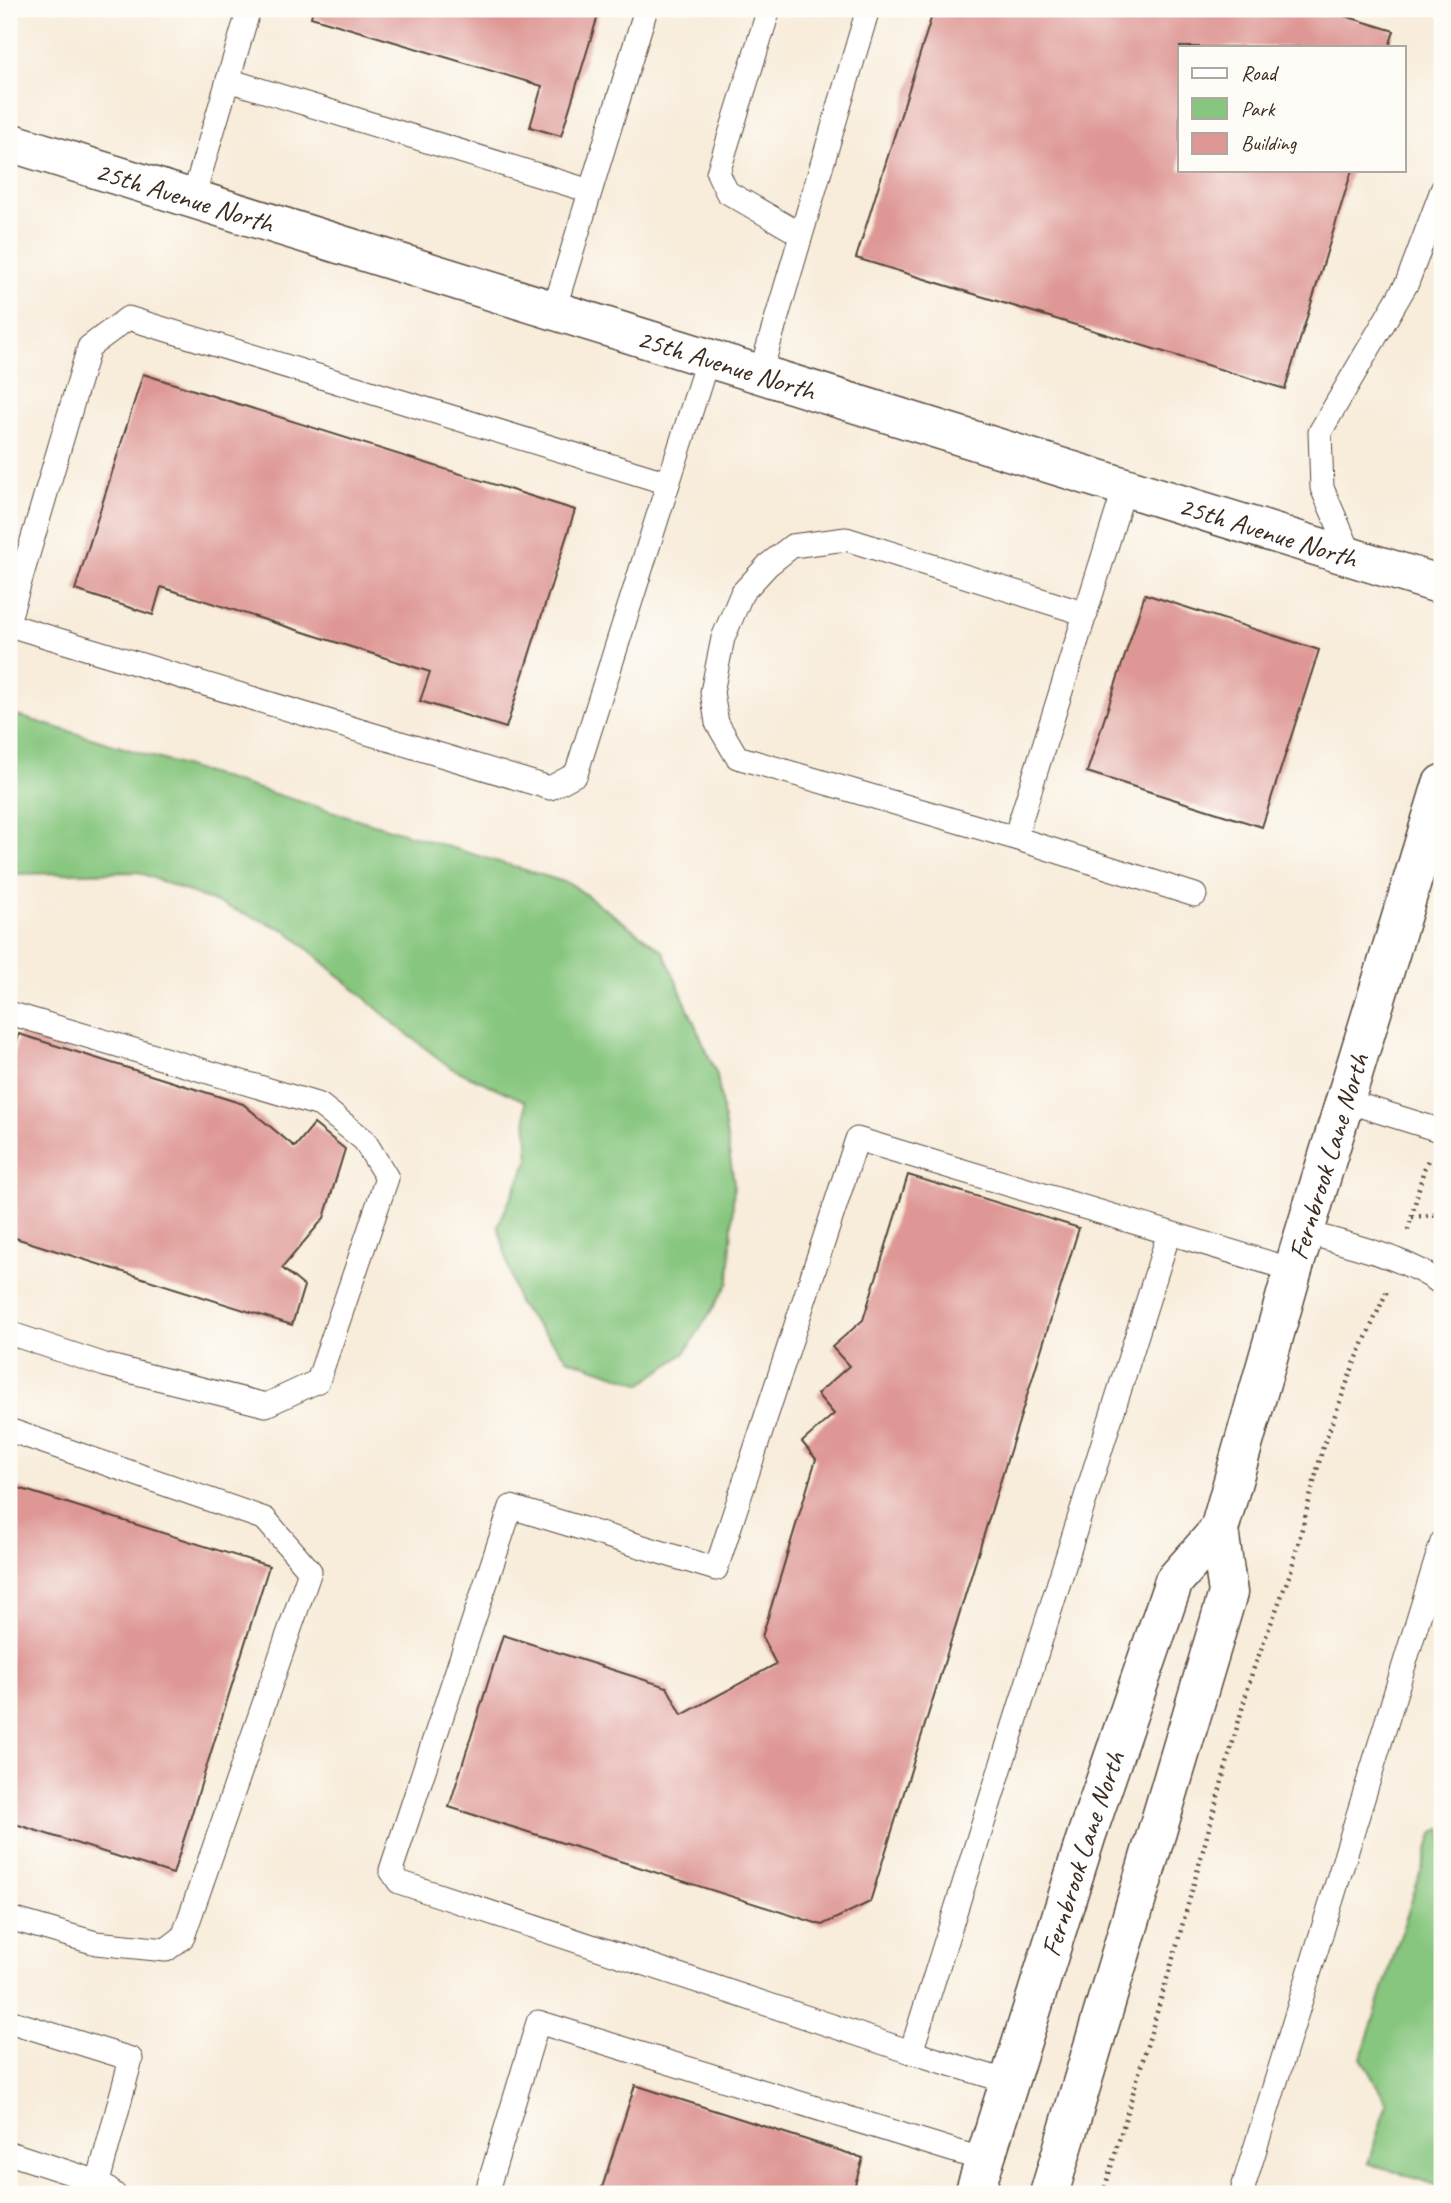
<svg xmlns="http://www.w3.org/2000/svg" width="1451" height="2203" font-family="Caveat,sans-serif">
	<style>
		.green { fill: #86c67e; stroke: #60784e; stroke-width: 2 }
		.building { fill: #de9794 }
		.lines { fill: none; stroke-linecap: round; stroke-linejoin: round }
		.lane-casing { stroke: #57473a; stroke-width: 25 }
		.street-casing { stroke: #57473a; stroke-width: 41 }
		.secondary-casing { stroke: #57473a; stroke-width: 41 }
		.path { stroke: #57473a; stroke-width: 4.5; stroke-dasharray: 2 5; stroke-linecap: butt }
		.lane { stroke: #fff; stroke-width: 23 }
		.street { stroke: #fff; stroke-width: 38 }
		.secondary { stroke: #fff; stroke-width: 38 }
		.labels { text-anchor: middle; stroke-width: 6; stroke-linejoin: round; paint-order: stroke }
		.street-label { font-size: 28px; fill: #3b2a1e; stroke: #fdfcf7 }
	</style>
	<rect width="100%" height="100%" fill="#fdfcf7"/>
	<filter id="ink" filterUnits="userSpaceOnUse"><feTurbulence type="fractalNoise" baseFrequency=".0143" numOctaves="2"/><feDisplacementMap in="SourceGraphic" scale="14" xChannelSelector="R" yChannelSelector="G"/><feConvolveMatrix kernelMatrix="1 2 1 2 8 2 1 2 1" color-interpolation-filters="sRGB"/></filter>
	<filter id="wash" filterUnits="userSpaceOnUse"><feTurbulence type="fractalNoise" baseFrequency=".00686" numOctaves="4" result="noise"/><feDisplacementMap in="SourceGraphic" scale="28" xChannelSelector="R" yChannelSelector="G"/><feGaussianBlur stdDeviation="1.57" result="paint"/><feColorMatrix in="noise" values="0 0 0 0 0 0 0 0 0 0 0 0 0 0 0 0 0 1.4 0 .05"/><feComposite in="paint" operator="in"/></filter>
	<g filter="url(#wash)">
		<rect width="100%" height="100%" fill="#f8ecda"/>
		<!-- green -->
		<g class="green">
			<path d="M9 713 571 884 663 951 717 1075 734 1183 729 1282 685 1353 642 1384 568 1359 518 1304 498 1225 529 1159 525 1101 451 1068 402 1030 286 930 138 872 9 874Z"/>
			<path d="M1442 1828V2194H1433L1436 2185 1368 2163 1387 2103 1361 2058 1433 1834Z"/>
		</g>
		<g id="blocks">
			<!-- building -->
			<g class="building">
				<path d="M313 9H600L561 136 530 127 542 86 311 17Z"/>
				<path d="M934 9H1322L1394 31 1389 47H1180V170H1352L1285 389 856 258Z"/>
				<path d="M143 374 575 510 506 728 420 701 430 672 161 587 153 615 75 590Z"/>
				<path d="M1145 594 1319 650 1262 827 1087 772Z"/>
				<path d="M19 1034 243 1104 295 1147 314 1124 345 1149 324 1218 282 1268 304 1286 292 1325 9 1236V1068Z"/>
				<path d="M908 1175 1079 1228 870 1902 822 1925 449 1807 503 1635 667 1687 682 1715 776 1664 762 1637 816 1459 802 1442 834 1414 817 1394 849 1366 832 1347 863 1320Z"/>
				<path d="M9 1485 269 1566 173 1874 9 1822Z"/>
				<path d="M635 2085 863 2158 852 2194H600Z"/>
			</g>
		</g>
	</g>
	<g filter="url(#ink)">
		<use href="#blocks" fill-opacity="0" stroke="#57473a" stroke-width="2"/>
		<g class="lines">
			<!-- lane casing -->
			<g class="lane-casing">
				<g id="lane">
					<path d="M769 9 718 173 727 192 800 234"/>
					<path d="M228 80 590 191"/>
					<path d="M193 198 249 9"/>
					<path d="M554 310 646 9"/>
					<path d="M760 374 868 9"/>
					<path d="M1352 557 1322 488 1320 432 1407 283 1442 190"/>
					<path d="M1086 614 846 539 792 546 768 565 742 593 723 638 712 692 717 723 737 757 1015 838 1125 487"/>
					<path d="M9 619 89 347 128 318 668 483"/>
					<path d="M9 625 550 788 576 774 708 358"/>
					<path d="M1015 838 1195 895"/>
					<path d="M9 1013 320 1105 364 1140 387 1178 318 1381 266 1405 105 1365 9 1333"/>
					<path d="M1346 1101 1442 1131"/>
					<path d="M1305 1232C1351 1246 1403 1256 1442 1284"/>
					<path d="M9 1430 265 1519 310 1571 183 1937 166 1950 96 1943 9 1918"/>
					<path d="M9 2021 131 2059 98 2182 114 2194"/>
					<path d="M911 2052 1169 1233"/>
					<path d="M1009 2082 911 2052 399 1882 391 1870 511 1507 716 1569 857 1139 1293 1270"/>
					<path d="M9 2153 98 2182"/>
					<path d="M486 2194 538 2022 984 2160"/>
					<path d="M1245 2194 1243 2188 1442 1542"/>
				</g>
			</g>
			<!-- street casing -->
			<g class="street-casing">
				<g id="street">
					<path id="s1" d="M9 142 1442 585"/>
				</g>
			</g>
			<!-- secondary casing -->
			<g class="secondary-casing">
				<g id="secondary">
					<path id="s2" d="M974 2194 1087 1834 1174 1581 1219 1530"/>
					<path id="s3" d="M1049 2194 1228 1593 1219 1530 1293 1270 1442 784"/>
				</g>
			</g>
			<!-- path -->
			<g class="path">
				<path d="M1412 1217 1442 1214"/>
				<path d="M1408 1230 1424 1169 1429 1158"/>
				<path d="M1103 2194 1176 1948 1252 1673 1291 1571 1323 1447 1354 1364 1387 1291"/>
			</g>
			<!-- lane -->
			<use href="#lane" class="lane"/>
			<!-- street -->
			<use href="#street" class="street"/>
			<!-- secondary -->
			<use href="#secondary" class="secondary"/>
		</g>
	</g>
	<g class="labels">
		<!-- street labels -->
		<g class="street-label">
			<text dy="10" stroke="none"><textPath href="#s1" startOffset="184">25th Avenue North</textPath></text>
			<text dy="10" stroke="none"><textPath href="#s1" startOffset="751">25th Avenue North</textPath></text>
			<text dy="10" stroke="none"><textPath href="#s1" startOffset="1318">25th Avenue North</textPath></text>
			<text dy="10" stroke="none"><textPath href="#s3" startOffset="1080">Fernbrook Lane North</textPath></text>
			<text dy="10" stroke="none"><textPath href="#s2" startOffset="357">Fernbrook Lane North</textPath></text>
		</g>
	</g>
	<!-- margin -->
	<rect width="1451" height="2203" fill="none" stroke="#fdfcf7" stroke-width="35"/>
	<!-- legend -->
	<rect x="1178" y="46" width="228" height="126" fill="#fdfcf7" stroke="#afa8a0" stroke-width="2"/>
	<rect x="1192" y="68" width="35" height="10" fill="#ffffff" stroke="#afa8a0" stroke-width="2"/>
	<text x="1241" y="80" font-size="21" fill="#3b2a1e">Road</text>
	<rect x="1192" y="98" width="35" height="21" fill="#86c67e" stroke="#afa8a0" stroke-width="2"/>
	<text x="1241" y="116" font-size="21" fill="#3b2a1e">Park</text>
	<rect x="1192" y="133" width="35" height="21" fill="#de9794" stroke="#afa8a0" stroke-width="2"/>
	<text x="1241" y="150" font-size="21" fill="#3b2a1e">Building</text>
</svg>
